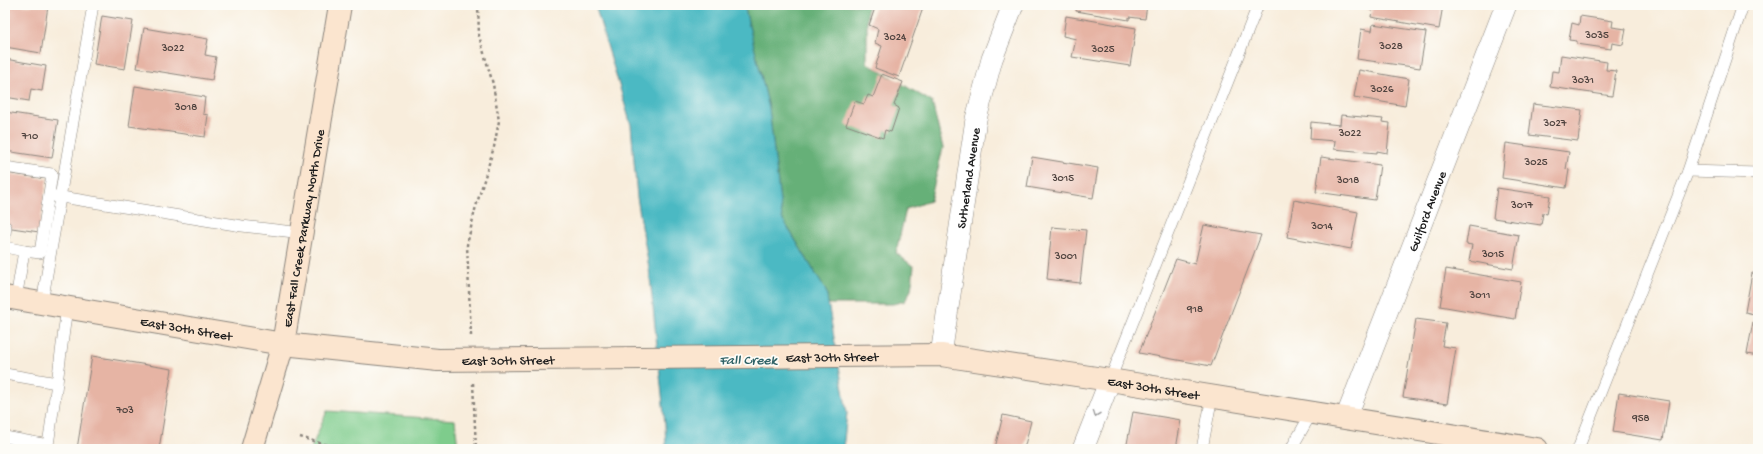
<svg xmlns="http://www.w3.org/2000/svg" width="1763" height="454" font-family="'Gochi Hand',sans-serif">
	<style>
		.green { fill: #7ecc8c; stroke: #4d7454 }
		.forest { fill: #66b078; stroke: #41664a }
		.water { fill: #4bb9c3; stroke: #346a70 }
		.building { fill: #e6b4a4 }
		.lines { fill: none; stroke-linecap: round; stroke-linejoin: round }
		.service-casing { stroke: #8a847c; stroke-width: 12 }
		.minor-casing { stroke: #8a847c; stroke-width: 22 }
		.secondary-casing { stroke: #8a847c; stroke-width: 24 }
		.path { stroke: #8a847c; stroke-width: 2.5; stroke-dasharray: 3 3; stroke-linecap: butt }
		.service { stroke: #fff; stroke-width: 11 }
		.minor { stroke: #fff; stroke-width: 21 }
		.secondary { stroke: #fbe5cf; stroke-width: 22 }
		.secondary-bridge-casing { stroke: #8a847c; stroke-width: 24; stroke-linecap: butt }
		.secondary-bridge { stroke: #fbe5cf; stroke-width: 22 }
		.oneway { stroke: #999 }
		.labels { text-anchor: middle; stroke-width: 3.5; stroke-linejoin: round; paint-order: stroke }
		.number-label { font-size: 11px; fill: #4e423e }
		.street-label { font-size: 13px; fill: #1c1c1c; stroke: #fdfcf7 }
		.water-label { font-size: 14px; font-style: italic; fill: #316367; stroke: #fdfcf7 }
	</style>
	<rect width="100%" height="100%" fill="#fdfcf7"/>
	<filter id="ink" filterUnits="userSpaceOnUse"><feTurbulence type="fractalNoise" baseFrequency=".025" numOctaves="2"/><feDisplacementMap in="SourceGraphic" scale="8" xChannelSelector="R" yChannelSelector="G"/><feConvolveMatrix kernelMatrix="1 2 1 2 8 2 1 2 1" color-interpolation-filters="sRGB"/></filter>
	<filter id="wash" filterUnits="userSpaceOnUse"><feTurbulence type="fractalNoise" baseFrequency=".012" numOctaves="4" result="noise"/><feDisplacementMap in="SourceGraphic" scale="16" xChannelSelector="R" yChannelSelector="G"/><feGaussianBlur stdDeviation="0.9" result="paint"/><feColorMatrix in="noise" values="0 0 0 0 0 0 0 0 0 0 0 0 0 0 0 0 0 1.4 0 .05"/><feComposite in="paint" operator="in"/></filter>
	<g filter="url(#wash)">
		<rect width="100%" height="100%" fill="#f8eddc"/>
		<!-- green -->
		<path class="green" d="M327 411 455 420 458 449H311Z"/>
		<!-- forest -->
		<path class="forest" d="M744 5H867V63L932 102 943 148 930 201 906 209 896 253 914 267 911 290 905 301 893 304H828L826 291 782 218 769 108Z"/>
		<!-- water -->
		<path class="water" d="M595 5H744L769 108 782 218 826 291 847 413 843 449H666L665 424 649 268 637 197 631 125Z"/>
		<g id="blocks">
			<!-- building -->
			<g class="building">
				<path d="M5 5 48 6 41 53 5 47Z"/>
				<path d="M876 5H922L921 7 923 8 899 77 875 68 882 46 875 43 878 29 869 25Z"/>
				<path d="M1077 5H1147L1145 19 1129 17V20L1076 11Z"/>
				<path d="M1367 5H1443L1439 29 1371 17 1372 10 1367 9Z"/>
				<path d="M102 16 133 21 125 69 94 64Z"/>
				<path d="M1066 16 1136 28 1130 66 1072 57 1076 39 1063 36Z"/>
				<path d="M1580 16 1613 21 1612 27 1626 29 1623 45 1612 43 1611 49 1577 44V41L1569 40 1572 23 1579 25Z"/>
				<path d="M1373 24 1426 32 1420 68 1357 59 1361 29 1372 31Z"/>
				<path d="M144 28 208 39 205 55 216 57 212 80 137 68Z"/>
				<path d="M1561 55 1607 62 1606 70 1616 71 1612 96 1550 87 1552 71 1559 72Z"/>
				<path d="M5 59 46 66 42 91 31 89 29 101 5 97Z"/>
				<path d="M1359 70 1409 79 1405 106 1354 97Z"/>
				<path d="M882 74 903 82 894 105 899 108 891 132 885 130 883 138 846 125 855 101 864 104 868 95 873 97Z"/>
				<path d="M135 86 205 97 203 114 208 115 205 137 129 126Z"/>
				<path d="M1533 104 1582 110 1578 141 1529 135Z"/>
				<path d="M5 112 58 120 52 158 5 151Z"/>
				<path d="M1341 115 1383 119 1382 122 1390 123 1387 153 1377 151V153L1334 149 1335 141 1310 139 1311 122 1340 125Z"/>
				<path d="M1506 143 1569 152 1566 169 1569 170 1566 188 1502 178Z"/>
				<path d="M1032 157 1098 168 1093 198 1027 187Z"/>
				<path d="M1321 157 1380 165 1375 200 1316 192Z"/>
				<path d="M5 173 47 179 39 232 5 227Z"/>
				<path d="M1497 188 1550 196 1547 214 1543 213 1541 225 1493 218Z"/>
				<path d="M1294 200 1358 212 1351 249 1287 237Z"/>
				<path d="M1204 225 1261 235 1211 366 1139 353 1176 259 1195 264Z"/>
				<path d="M1469 226 1519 235 1513 269 1469 261 1472 245 1466 244Z"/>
				<path d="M1052 227 1086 230 1080 283 1047 279Z"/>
				<path d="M1446 269 1521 282 1515 319 1440 306Z"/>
				<path d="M1752 273 1758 274V315L1745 312Z"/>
				<path d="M1416 319 1446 323 1442 346 1456 348 1447 404 1403 397Z"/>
				<path d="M1753 322 1758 323V356L1747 354Z"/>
				<path d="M92 356 172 369 159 449H77Z"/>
				<path d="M1619 393 1669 401 1663 440 1613 432Z"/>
				<path d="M1133 412 1181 420 1176 449H1126Z"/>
				<path d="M1003 415 1031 421 1024 449 995 448Z"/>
			</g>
		</g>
	</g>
	<g filter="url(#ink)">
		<use href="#blocks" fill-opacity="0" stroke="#8a847c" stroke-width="1"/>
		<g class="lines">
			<!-- service casing -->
			<g class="service-casing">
				<g id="service">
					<path d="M5 167 52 174 40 253 24 251"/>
					<path d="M1688 171 1758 173"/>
					<path d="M49 195 242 226 302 233"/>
					<path d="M5 234 6 227"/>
					<path d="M5 247 24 251 16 299"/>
					<path d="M42 303 93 5"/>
					<path d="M5 374 57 383 67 307"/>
					<path d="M1110 380 1258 5"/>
					<path d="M5 437 48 445 57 383"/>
					<path d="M1202 449 1212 396"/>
					<path d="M1291 449 1312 412"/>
					<path d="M1578 449 1688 171 1743 5"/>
				</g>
			</g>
			<!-- minor casing -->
			<g class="minor-casing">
				<g id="minor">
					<path id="s1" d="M941 355 976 119 992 59 1013 5"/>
					<path id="s2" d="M1346 418 1506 5"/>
					<path d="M1083 449 1110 380"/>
				</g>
			</g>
			<!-- secondary casing -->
			<g class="secondary-casing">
				<g id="secondary">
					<path id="s3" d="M5 297 283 344 438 360"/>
					<path id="s4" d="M641 358 941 355 1110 380 1537 449"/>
					<path id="s5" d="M252 449 283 344 340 5"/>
				</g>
			</g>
			<!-- path -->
			<g class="path">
				<path d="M471 336 467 245 475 210 494 147 499 121 493 84 479 36 478 5"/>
				<path d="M473 383 476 449"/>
				<path d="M300 437 339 449"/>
			</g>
			<!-- service -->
			<use href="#service" class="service"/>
			<!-- minor -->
			<use href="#minor" class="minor"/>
			<!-- secondary -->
			<use href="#secondary" class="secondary"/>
			<!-- secondary-bridge casing -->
			<g class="secondary-bridge-casing">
				<g id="secondary-bridge">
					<path id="s6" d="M438 360 641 358"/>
				</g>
			</g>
			<!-- secondary-bridge -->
			<use href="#secondary-bridge" class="secondary-bridge"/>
		</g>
		<!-- one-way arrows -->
		<defs><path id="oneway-chevron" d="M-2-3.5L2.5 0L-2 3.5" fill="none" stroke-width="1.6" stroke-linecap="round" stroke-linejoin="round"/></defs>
		<use class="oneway" href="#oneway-chevron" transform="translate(1096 414) rotate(111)"/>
	</g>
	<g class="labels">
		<!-- number labels -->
		<g class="number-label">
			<text x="1597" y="38">3035</text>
			<text x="895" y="40">3024</text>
			<text x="1391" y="49">3028</text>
			<text x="173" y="51">3022</text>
			<text x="1103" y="52">3025</text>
			<text x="1583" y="83">3031</text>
			<text x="1382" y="92">3026</text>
			<text x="186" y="110">3018</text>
			<text x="1555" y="126">3027</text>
			<text x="1350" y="136">3022</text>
			<text x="30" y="139">710</text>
			<text x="1536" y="165">3025</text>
			<text x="1063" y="181">3015</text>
			<text x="1348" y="183">3018</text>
			<text x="1522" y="208">3017</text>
			<text x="1322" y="229">3014</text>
			<text x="1493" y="257">3015</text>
			<text x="1066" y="259">3001</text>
			<text x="1480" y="298">3011</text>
			<text x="1195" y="312">918</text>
			<text x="125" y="413">703</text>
			<text x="1641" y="421">958</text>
		</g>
		<!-- street labels -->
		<g class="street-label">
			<text dy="5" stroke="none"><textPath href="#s1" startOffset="179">Sutherland Avenue</textPath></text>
			<text dy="5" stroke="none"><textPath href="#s2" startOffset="222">Guilford Avenue</textPath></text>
			<text dy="5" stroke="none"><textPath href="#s5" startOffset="227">East Fall Creek Parkway North Drive</textPath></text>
			<text dy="5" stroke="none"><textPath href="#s3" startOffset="184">East 30th Street</textPath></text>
			<text dy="5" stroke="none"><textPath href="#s4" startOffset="191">East 30th Street</textPath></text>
			<text dy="5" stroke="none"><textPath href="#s6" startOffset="70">East 30th Street</textPath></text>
			<text dy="5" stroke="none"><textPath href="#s4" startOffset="515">East 30th Street</textPath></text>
		</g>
		<!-- water labels -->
		<g class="water-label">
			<text x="748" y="364">Fall Creek</text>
		</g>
	</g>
	<!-- margin -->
	<rect width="1763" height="454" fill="none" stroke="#fdfcf7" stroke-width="20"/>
</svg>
